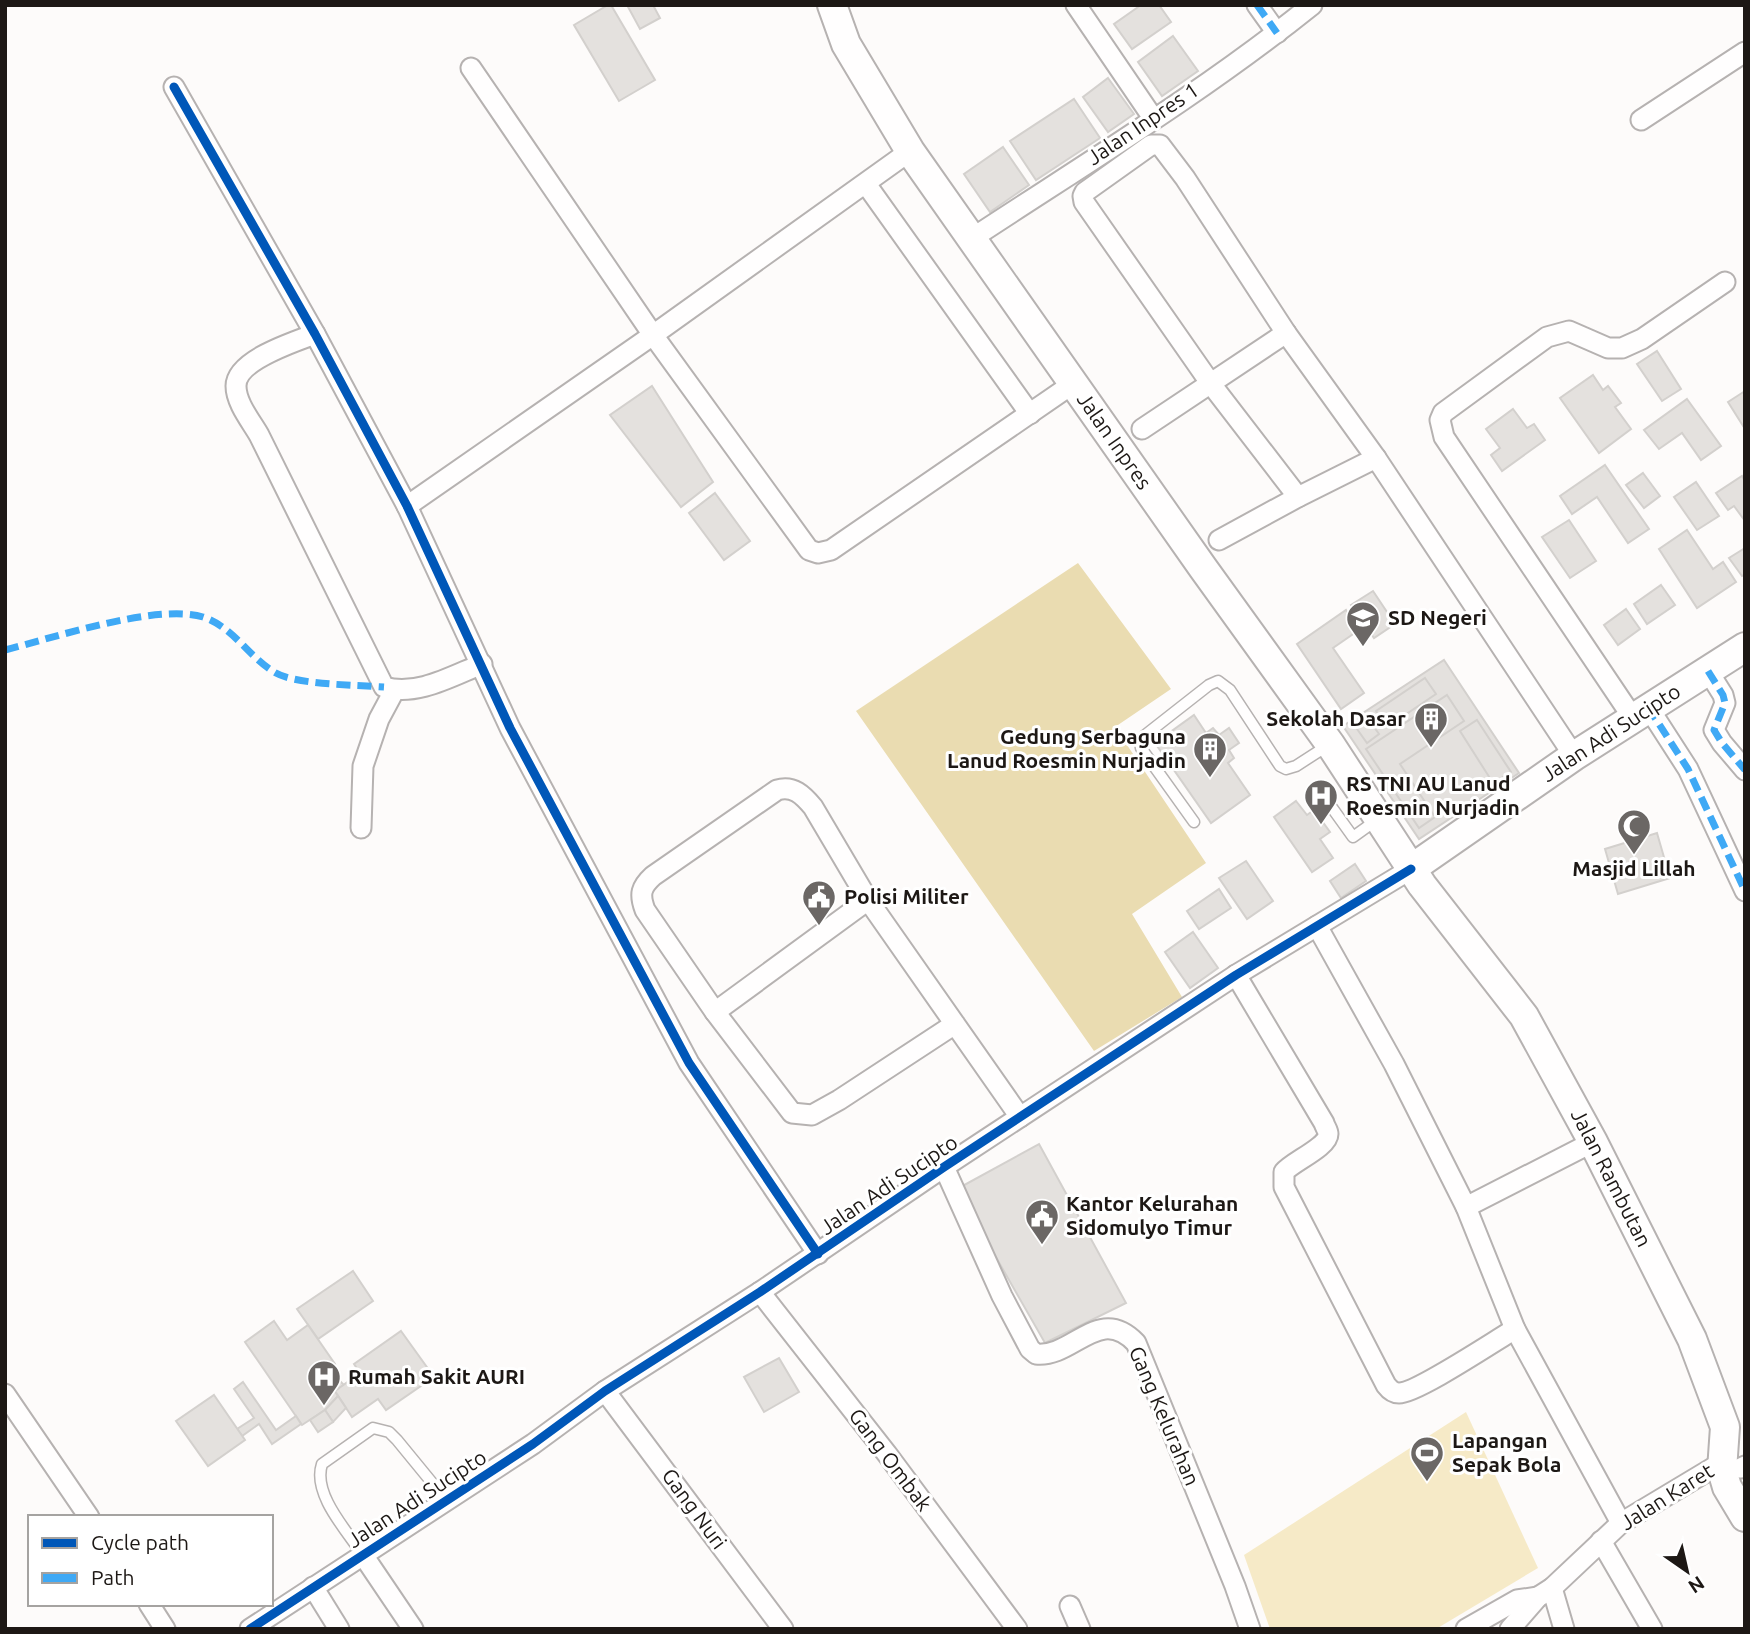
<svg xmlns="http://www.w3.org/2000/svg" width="1750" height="1634" font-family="Ubuntu,sans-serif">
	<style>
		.green { fill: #f6eac7 }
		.forest { fill: #eadcb1 }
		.building { fill: #e4e1de; stroke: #d3d0cd; stroke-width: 2 }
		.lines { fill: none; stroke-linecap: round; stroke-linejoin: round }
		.service-casing { stroke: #b6b2b1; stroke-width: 13 }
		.minor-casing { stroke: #b6b2b1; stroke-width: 23 }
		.secondary-casing { stroke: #b6b2b1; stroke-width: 32 }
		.service { stroke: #fffefe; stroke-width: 10 }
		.minor { stroke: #fffefe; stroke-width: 19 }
		.secondary { stroke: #fffefe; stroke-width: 28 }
		.quiet { stroke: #3fa9f5; stroke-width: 7; stroke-dasharray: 14 7; stroke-linecap: butt }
		.cycleway-casing { stroke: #fff; stroke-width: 13 }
		.cycleway { stroke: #0057b8; stroke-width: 9 }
		.labels { text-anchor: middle; stroke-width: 6; stroke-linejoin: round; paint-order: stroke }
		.street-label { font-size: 21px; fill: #1d1815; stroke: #fff }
		.poi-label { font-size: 21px; font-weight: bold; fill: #1d1815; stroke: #fff; text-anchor: start }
	</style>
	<rect width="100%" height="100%" fill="#fdfbfa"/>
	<!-- green -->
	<path class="green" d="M1466 1412 1538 1568 1436 1629H1270L1244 1555Z"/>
	<!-- forest -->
	<path class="forest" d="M1078 563 1171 689 1115 727 1206 863 1132 914 1182 997 1094 1051 856 711Z"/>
	<!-- building -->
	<g class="building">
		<path d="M608 5H611L655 80 619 101 574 25Z"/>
		<path d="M627 5H653L660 18 640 29Z"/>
		<path d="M1141 5H1159L1171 22 1132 49 1114 24Z"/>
		<path d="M1173 36 1198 71 1162 96 1138 62Z"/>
		<path d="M1108 78 1134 114 1108 132 1083 97Z"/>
		<path d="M1074 99 1100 138 1036 180 1010 141Z"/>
		<path d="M1003 147 1029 185 990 212 964 174Z"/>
		<path d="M1657 351 1681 389 1662 401 1637 364Z"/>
		<path d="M1593 375 1603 390 1608 386 1621 403 1615 407 1631 429 1599 453 1560 398Z"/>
		<path d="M652 386 713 482 681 507 610 415Z"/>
		<path d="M1745 391V429L1728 402Z"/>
		<path d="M1687 399 1721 446 1701 460 1682 433 1659 449 1644 430Z"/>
		<path d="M1513 409 1527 428 1534 424 1545 440 1502 471 1491 455 1500 448 1486 429Z"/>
		<path d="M1605 465 1649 529 1628 543 1597 497 1572 514 1560 496Z"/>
		<path d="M1643 473 1660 496 1644 508 1626 485Z"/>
		<path d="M1742 476 1745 481V521L1734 506 1728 510 1716 493Z"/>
		<path d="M1696 482 1719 516 1697 530 1674 497Z"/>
		<path d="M715 493 750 541 724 560 689 513Z"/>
		<path d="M1569 520 1596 561 1570 578 1542 537Z"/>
		<path d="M1687 530 1713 569 1723 562 1736 582 1697 608 1659 549Z"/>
		<path d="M1745 548V574L1742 576 1729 558Z"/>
		<path d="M1661 585 1675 605 1647 624 1634 604Z"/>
		<path d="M1373 591 1395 624 1374 638 1351 605Z"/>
		<path d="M1626 609 1640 629 1618 645 1604 625Z"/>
		<path d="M1346 610 1359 630 1333 648 1364 693 1341 709 1297 644Z"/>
		<path d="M1444 660 1519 773 1419 839 1343 726Z"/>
		<path d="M1425 678 1436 694 1387 727 1376 711Z"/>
		<path d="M1447 695 1464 721 1400 764 1435 817 1419 828 1366 749Z"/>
		<path d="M1194 715 1206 733 1213 728 1219 735 1229 728 1239 743 1229 750 1234 758 1228 763 1250 795 1211 823 1155 743Z"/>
		<path d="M1369 720 1379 734 1367 743 1357 729Z"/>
		<path d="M1477 720 1511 772 1493 783 1460 731Z"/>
		<path d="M1296 801 1307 815 1314 810 1330 832 1320 839 1333 858 1312 872 1274 817Z"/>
		<path d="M1657 833 1670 878 1618 894 1605 849Z"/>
		<path d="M1246 861 1273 901 1247 919 1219 878Z"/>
		<path d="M1355 864 1366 881 1341 898 1330 881Z"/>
		<path d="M1219 889 1231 908 1199 929 1187 911Z"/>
		<path d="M1193 932 1218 968 1190 988 1165 952Z"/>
		<path d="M1039 1144 1126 1303 1045 1343 957 1189Z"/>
		<path d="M353 1271 373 1301 318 1339 297 1309Z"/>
		<path d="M274 1321 287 1340 308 1325 335 1364 328 1369 344 1385 335 1391 338 1396 325 1410 302 1425 245 1342Z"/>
		<path d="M401 1331 434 1377 386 1410 378 1399 352 1417 335 1391 360 1373 354 1364Z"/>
		<path d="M779 1358 799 1392 764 1412 744 1377Z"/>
		<path d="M243 1382 276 1430 296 1416 301 1424 272 1444 259 1424 242 1436 237 1429 254 1418 234 1389Z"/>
		<path d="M214 1395 245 1440 208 1466 176 1421Z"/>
		<path d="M338 1396 346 1408 333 1422 325 1410Z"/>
		<path d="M325 1410 333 1422 318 1432 310 1420Z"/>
	</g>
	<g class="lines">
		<!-- service casing -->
		<g class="service-casing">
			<g id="service">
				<path d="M1320 791 1353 837 1378 819"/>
				<path d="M1194 822 1141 748 1140 742 1144 736 1209 685 1218 681 1230 690 1280 766 1286 769 1296 766 1327 746"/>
				<path d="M363 1555C347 1531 312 1494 322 1464L373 1428 389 1432 397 1440 447 1501"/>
			</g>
		</g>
		<!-- minor casing -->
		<g class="minor-casing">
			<g id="minor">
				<path d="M1076 5 1153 118"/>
				<path d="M1257 5 1277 33"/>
				<path d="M471 68 653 335 809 550 818 553 831 550 1074 383"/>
				<path d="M174 87 315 334 407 506 510 728 689 1063 818 1254"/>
				<path d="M1641 120 1745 52"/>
				<path d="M866 184 1030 414"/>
				<path d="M971 239C1085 164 1205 91 1312 5"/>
				<path d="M315 334C294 342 236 360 236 386 236 403 251 421 259 435L384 687C416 697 452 676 482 664"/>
				<path d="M1142 429 1286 333"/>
				<path d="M1298 497 1211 384 1084 202 1083 196 1085 192 1151 145H1160L1185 178 1286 333 1376 458 1574 756"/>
				<path d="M407 506 653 335 910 151"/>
				<path d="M1219 540 1298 497 1376 458"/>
				<path d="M1708 671 1723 695 1725 703 1714 730 1722 743 1745 770"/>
				<path d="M1648 707 1688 769 1745 891"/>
				<path d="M1633 718 1444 437 1440 420 1443 413 1547 337 1569 331 1608 348H1622L1642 339 1725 282"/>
				<path d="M361 828 363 766 379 719 394 691"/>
				<path d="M1317 926 1394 1064 1466 1207 1515 1329 1621 1523"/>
				<path d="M1236 975 1324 1123C1325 1127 1328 1130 1328 1134 1328 1147 1292 1162 1284 1172V1187L1386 1385C1389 1389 1393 1393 1399 1393 1417 1393 1496 1340 1515 1329"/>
				<path d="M715 1012 868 900"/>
				<path d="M955 1024 839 1100 812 1115 792 1113 715 1012 645 910C639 894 641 887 653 876L777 790C793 785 803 795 813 807L868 900 1020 1117"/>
				<path d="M944 1167 1002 1296 1030 1349 1036 1354C1073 1358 1099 1304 1136 1343L1235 1586 1250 1629"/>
				<path d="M1466 1207 1593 1142"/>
				<path d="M760 1292 887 1454 1017 1629"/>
				<path d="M605 1391 783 1629"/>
				<path d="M5 1394 89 1517"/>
				<path d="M1741 1468 1745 1466"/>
				<path d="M1601 1541 1652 1629"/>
				<path d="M363 1555 413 1629"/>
				<path d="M313 1587 339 1629"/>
				<path d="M1552 1588 1564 1629"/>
				<path d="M149 1604 165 1629"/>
				<path d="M1070 1606 1080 1629"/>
				<path d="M250 1629 533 1444 605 1391 760 1292 944 1167 1236 975 1411 869"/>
				<path d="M1466 1629 1517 1600 1538 1597"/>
				<path d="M1510 1629 1538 1597 1552 1588 1621 1523 1721 1463"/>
			</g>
		</g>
		<!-- secondary casing -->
		<g class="secondary-casing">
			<g id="secondary">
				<path d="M832 5 846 44 910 151 1203 568 1330 744 1422 885 1524 1016 1593 1142 1692 1339 1725 1427 1722 1470 1727 1487 1745 1517"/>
				<path d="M1411 869 1574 756 1745 647"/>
			</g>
		</g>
		<!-- service -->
		<use href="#service" class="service"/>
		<!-- minor -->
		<use href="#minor" class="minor"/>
		<!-- secondary -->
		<use href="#secondary" class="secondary"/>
		<!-- quiet -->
		<g class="quiet">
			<path d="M1257 5 1277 33"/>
			<path d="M5 650C53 638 157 603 203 617 233 627 248 656 274 672 295 685 357 685 384 687"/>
			<path d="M1708 671 1723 695 1725 703 1714 730 1722 743 1745 770"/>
			<path d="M1648 707 1688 769 1745 891"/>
		</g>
		<!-- cycleway casing -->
		<g class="cycleway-casing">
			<g id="cycleway">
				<path d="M174 87 315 334 407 506 510 728 689 1063 818 1254"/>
				<path d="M250 1629 533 1444 605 1391 760 1292 944 1167 1236 975 1411 869"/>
			</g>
		</g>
		<!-- cycleway -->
		<use href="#cycleway" class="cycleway"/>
	</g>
	<!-- icons -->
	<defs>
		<g id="school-pin" transform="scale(1.75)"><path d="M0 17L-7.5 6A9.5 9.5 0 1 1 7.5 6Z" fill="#6b6765" stroke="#fff"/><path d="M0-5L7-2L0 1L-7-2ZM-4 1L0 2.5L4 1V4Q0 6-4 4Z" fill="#fff"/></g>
		<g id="building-pin" transform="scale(1.75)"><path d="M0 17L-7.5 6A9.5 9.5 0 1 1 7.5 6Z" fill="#6b6765" stroke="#fff"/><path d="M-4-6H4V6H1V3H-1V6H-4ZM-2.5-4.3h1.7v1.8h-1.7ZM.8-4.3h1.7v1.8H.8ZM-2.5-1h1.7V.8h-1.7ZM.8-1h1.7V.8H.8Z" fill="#fff"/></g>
		<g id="hospital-pin" transform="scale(1.75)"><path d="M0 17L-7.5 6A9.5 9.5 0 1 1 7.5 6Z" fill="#6b6765" stroke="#fff"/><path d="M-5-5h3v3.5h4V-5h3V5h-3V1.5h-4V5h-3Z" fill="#fff"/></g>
		<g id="mosque-pin" transform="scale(1.75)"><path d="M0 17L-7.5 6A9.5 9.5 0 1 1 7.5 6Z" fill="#6b6765" stroke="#fff"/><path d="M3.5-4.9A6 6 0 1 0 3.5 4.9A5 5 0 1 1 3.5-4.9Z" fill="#fff"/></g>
		<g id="civic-pin" transform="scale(1.75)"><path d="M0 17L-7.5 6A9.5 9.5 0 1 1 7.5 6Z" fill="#6b6765" stroke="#fff"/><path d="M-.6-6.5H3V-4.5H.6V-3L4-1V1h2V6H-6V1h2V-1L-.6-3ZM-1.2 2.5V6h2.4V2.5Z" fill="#fff"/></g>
		<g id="stadium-pin" transform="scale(1.75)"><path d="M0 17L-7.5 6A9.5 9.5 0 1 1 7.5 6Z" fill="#6b6765" stroke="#fff"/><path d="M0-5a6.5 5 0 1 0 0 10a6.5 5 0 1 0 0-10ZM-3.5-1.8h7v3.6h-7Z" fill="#fff"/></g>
	</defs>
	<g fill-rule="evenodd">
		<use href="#school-pin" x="1363" y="618"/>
		<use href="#building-pin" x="1431" y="719"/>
		<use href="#building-pin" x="1210" y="749"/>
		<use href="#hospital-pin" x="1321" y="796"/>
		<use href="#mosque-pin" x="1634" y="826"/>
		<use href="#civic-pin" x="819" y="897"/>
		<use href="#civic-pin" x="1042" y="1216"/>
		<use href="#hospital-pin" x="324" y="1377"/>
		<use href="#stadium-pin" x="1427" y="1453"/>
	</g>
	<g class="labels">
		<!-- street labels -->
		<g class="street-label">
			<text transform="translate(1143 124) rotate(-34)" y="7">Jalan Inpres 1</text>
			<text transform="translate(1114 441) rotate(55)" y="7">Jalan Inpres</text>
			<text transform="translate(1611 733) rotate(-33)" y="7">Jalan Adi Sucipto</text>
			<text transform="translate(1611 1178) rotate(63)" y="7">Jalan Rambutan</text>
			<text transform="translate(889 1185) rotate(-34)" y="7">Jalan Adi Sucipto</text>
			<text transform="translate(1164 1416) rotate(67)" y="7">Gang Kelurahan</text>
			<text transform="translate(890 1460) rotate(53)" y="7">Gang Ombak</text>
			<text transform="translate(1667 1497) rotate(-32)" y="7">Jalan Karet</text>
			<text transform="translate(417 1499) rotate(-33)" y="7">Jalan Adi Sucipto</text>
			<text transform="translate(694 1509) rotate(54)" y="7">Gang Nuri</text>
		</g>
		<!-- poi labels -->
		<g class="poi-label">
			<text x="1388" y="625">SD Negeri</text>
			<text x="1406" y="726" text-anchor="end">Sekolah Dasar</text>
			<text x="1186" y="744" text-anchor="end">Gedung Serbaguna<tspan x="1186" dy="24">Lanud Roesmin Nurjadin</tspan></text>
			<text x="1346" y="791">RS TNI AU Lanud<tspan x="1346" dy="24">Roesmin Nurjadin</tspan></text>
			<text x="1634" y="876" text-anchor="middle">Masjid Lillah</text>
			<text x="844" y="904">Polisi Militer</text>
			<text x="1066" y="1211">Kantor Kelurahan<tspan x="1066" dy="24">Sidomulyo Timur</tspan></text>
			<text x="348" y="1384">Rumah Sakit AURI</text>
			<text x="1452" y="1448">Lapangan<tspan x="1452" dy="24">Sepak Bola</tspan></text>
		</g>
	</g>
	<!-- border -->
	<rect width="1750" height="1634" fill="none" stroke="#1d1815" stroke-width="14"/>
	<!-- legend -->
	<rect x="28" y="1515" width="245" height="91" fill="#ffffff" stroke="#a5a3a1" stroke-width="2"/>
	<rect x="42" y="1538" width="35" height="10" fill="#0057b8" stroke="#a5a3a1" stroke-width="2"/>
	<text x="91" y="1550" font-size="21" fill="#1d1815">Cycle path</text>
	<rect x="42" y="1573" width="35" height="10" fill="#3fa9f5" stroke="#a5a3a1" stroke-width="2"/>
	<text x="91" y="1585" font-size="21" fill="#1d1815">Path</text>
	<!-- north arrow -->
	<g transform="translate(1687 1571) rotate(146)" stroke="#ffffff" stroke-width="5" paint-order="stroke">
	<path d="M0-5L12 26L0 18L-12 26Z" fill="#1d1815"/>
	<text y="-10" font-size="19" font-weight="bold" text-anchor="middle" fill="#1d1815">N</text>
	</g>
</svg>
